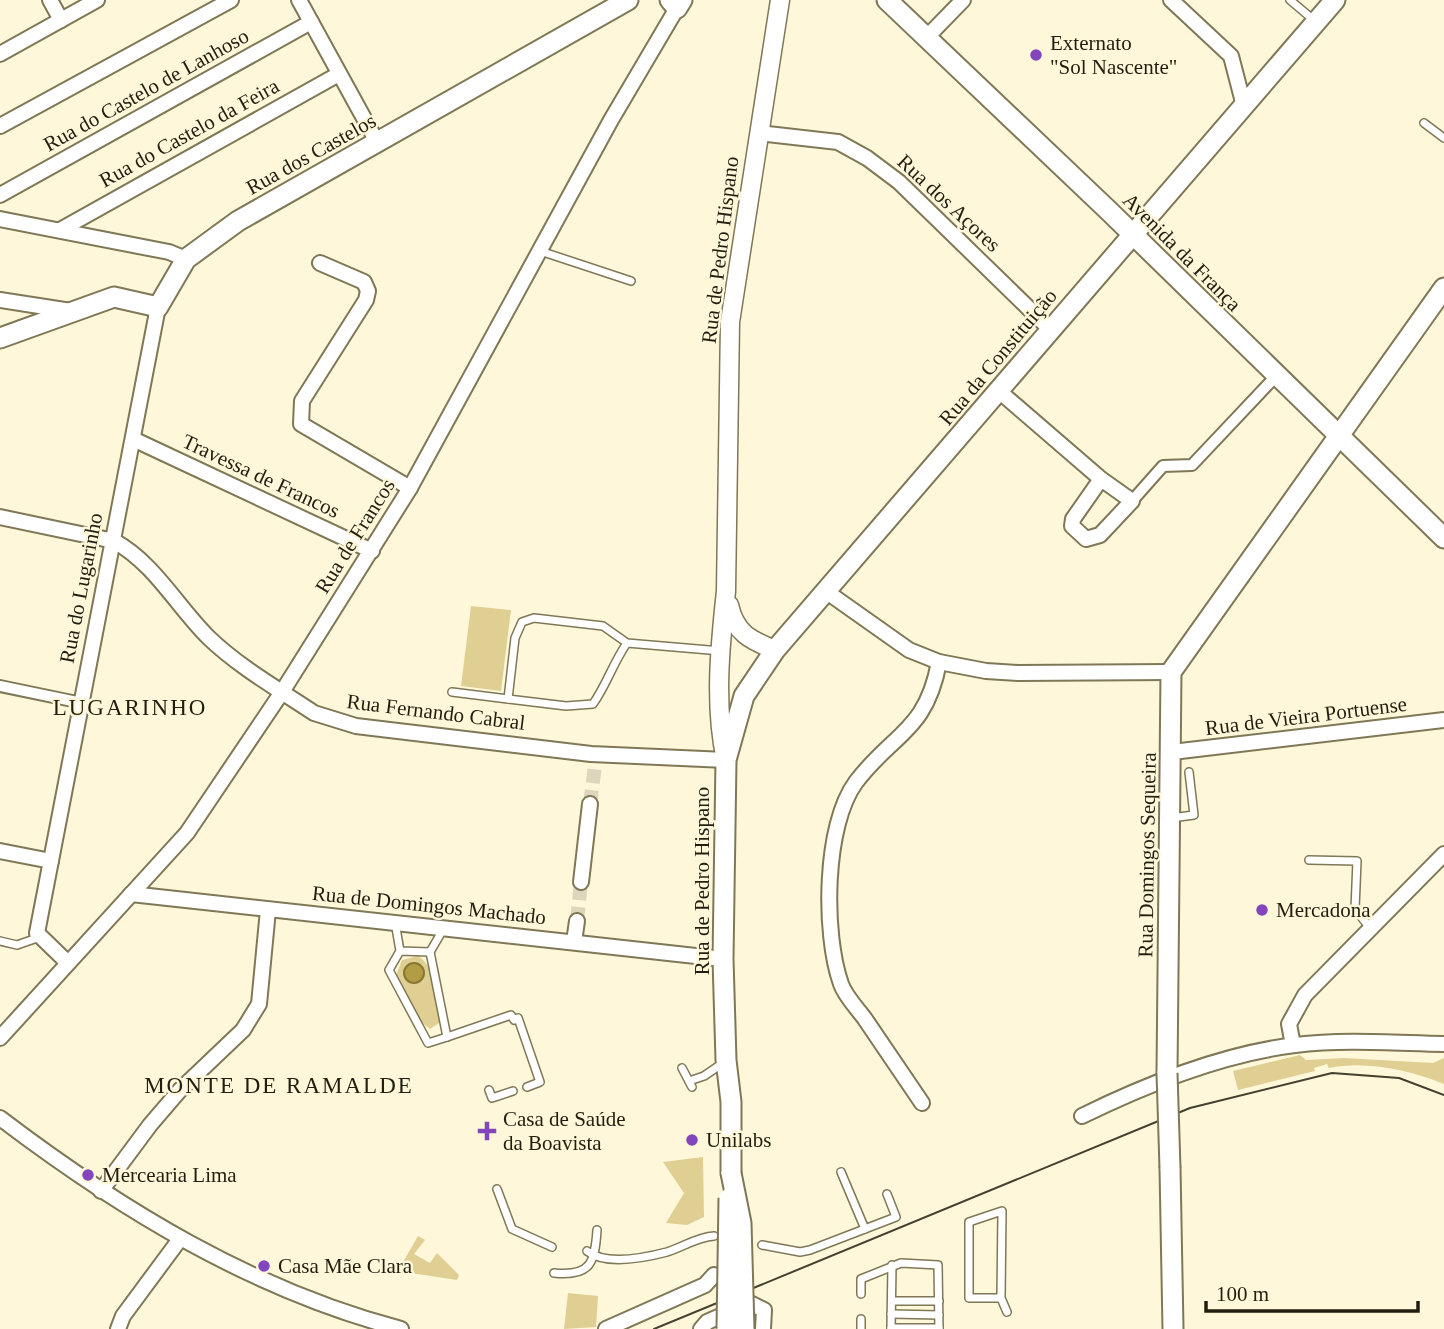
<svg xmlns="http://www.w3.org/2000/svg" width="1444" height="1329" font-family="Georgia,serif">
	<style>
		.green { fill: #dfcf92 }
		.water { fill: #b39d44; stroke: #877734; stroke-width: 2 }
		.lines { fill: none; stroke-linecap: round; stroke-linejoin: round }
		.minor-tunnel { stroke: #ddd6bc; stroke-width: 14; stroke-dasharray: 14 7; stroke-linecap: butt }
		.service-casing { stroke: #7f7756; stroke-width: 10 }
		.pedestrian-casing { stroke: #7f7756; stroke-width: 14 }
		.minor-casing { stroke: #7f7756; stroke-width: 18 }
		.tertiary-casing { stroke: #7f7756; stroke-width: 21 }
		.secondary-casing { stroke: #7f7756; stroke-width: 23 }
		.service { stroke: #fff; stroke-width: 7 }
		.pedestrian { stroke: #fff; stroke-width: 10 }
		.minor { stroke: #fff; stroke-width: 14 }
		.tertiary { stroke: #fff; stroke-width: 18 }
		.secondary { stroke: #fff; stroke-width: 19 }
		.tram { stroke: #444030; stroke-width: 2 }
		.secondary-bridge-casing { stroke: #7f7756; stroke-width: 23; stroke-linecap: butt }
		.secondary-bridge { stroke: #fff; stroke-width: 19 }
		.poi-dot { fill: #8345bb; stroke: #fef7da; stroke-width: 2.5 }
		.labels { text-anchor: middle; stroke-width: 5; stroke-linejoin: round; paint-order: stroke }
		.poi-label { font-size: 21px; fill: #211e10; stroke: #fef7da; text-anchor: start }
		.street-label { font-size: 21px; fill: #211e10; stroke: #fef7da }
		.neighbourhood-label { font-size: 23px; letter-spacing: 2px; fill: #211e10; stroke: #fef7da }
	</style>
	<rect width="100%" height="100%" fill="#fef7da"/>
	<!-- green -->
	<g class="green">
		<path d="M471 606 511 610 501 691 461 686Z"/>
		<path d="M418 956C434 964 442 1006 439 1023L430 1029 420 1021 396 975 402 960Z"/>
		<path d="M1300 1055 1306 1060 1344 1058 1433 1063 1444 1058V1084C1411 1070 1365 1060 1329 1068L1327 1064 1314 1068 1315 1071 1238 1090 1233 1071Z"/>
		<path d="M703 1157 704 1217 687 1225 666 1223 684 1193 663 1162Z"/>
		<path d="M418 1236 425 1240 414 1254 430 1263 437 1253 459 1275 457 1280 398 1271Z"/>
		<path d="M568 1293 598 1296 596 1327 564 1329Z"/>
	</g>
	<!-- water -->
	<circle class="water" cx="414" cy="973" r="10"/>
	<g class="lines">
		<!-- minor-tunnel -->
		<g class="minor-tunnel">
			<path d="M590 804 595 766"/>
			<path d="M577 921 581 882"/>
		</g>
		<!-- service casing -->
		<g class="service-casing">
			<g id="service">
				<path d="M1290 0 1316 22"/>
				<path d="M1424 123 1444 138"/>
				<path d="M540 251 631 281"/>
				<path d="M627 643C613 663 607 684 593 704L566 706 508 699 515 638 522 622 534 618 603 626 627 643 721 651"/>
				<path d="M452 692 508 699"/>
				<path d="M1171 818 1194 815 1189 772"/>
				<path d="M1309 860 1357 861 1355 909 1370 928"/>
				<path d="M395 922 400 951 389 970 428 1043 447 1037 430 952 400 951"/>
				<path d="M0 941 17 945 40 937"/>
				<path d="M430 952 444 928"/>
				<path d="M447 1037 511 1015 514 1020 518 1018 540 1082 527 1087"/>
				<path d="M682 1068 692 1087"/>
				<path d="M689 1081 704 1076 723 1063"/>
				<path d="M489 1090 492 1098 513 1091"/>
				<path d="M841 1172 865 1229"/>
				<path d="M497 1189 512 1229 552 1247"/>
				<path d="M762 1245 800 1252 810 1250 896 1217 887 1194"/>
				<path d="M587 1251C606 1266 644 1258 667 1252 683 1247 697 1237 714 1236"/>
				<path d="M554 1273C591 1277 595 1262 597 1230"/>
				<path d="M861 1294V1279L901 1263 938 1265 939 1329"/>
				<path d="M1001 1298H969V1222L1002 1211 1001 1298 1007 1312"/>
				<path d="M892 1301H939"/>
				<path d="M891 1314 939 1315"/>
				<path d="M861 1319V1329"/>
				<path d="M891 1328H939"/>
				<path d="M891 1329 892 1265"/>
			</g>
		</g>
		<!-- pedestrian casing -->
		<g class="pedestrian-casing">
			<g id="pedestrian">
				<path d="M1132 501 1163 466 1192 465 1276 376"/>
				<path d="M0 686 82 703"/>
			</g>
		</g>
		<!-- minor casing -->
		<g class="minor-casing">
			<g id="minor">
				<path d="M50 0 61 20"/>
				<path d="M299 0 377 142"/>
				<path d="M1171 0 1231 56 1244 106"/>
				<path d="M928 36 963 0"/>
				<path d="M0 54 97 0"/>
				<path d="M0 126 231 0"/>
				<path d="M759 133 838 142 867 158 899 182 1051 330"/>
				<path d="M0 195 311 22"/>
				<path d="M0 219 169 252 186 259"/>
				<path d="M60 230 339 74"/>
				<path d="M320 263 364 282 368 291 366 300 302 401 301 424 410 488"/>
				<path d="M0 300 71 311"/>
				<path d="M999 391 1101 479 1132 501 1100 535 1086 539 1072 526 1073 519 1101 479"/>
				<path d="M133 439 372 551"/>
				<path d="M0 517 114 541C154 563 176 605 208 637 239 667 278 689 314 713L356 726 591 754 726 760"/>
				<path d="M827 592 909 650 939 662 986 671 1018 673 1171 672"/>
				<path d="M1172 752 1444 720"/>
				<path d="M0 851 51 861"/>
				<path d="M581 882 590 804"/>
				<path d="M131 894 723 959"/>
				<path d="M574 942 577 921"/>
				<path d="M67 962 37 933 158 307"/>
				<path d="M0 1038 187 833 282 692 410 488 611 120 677 8"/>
				<path d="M1293 1045 1289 1024 1305 995 1444 854"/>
				<path d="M922 1103C903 1075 884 1047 865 1019 857 1008 845 996 841 984 823 933 824 825 856 782 893 733 926 732 939 662"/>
				<path d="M1082 1116C1147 1084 1222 1054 1295 1045 1345 1039 1394 1043 1444 1044"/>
				<path d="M0 1118C121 1210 253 1290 401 1329"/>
				<path d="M101 1191 150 1125 180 1090 243 1030 259 1004 268 910"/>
				<path d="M118 1329 123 1316 180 1239"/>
				<path d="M606 1329 705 1285 714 1275"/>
				<path d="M701 1329 707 1322 750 1303 764 1310 763 1329"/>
			</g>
		</g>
		<!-- tertiary casing -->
		<g class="tertiary-casing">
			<g id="tertiary">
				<path d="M729 605C735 633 750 640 775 650"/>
				<path d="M726 760C714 706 720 646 726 591L730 322 780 0"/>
			</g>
		</g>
		<!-- secondary casing -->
		<g class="secondary-casing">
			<g id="secondary">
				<path d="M670 0 677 8 682 0"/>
				<path d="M887 0 1110 212 1444 538"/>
				<path d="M0 338 114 297 158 307 186 259 238 221 628 0"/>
				<path d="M1167 1073 1171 672 1444 288"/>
				<path d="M1170 1168 1173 1329"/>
				<path d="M731 1173V1102L726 1060 723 959 726 760 744 696 775 650 1335 0"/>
			</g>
		</g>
		<!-- service -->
		<use href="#service" class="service"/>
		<!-- pedestrian -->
		<use href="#pedestrian" class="pedestrian"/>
		<!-- minor -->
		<use href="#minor" class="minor"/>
		<!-- tertiary -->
		<use href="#tertiary" class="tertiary"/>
		<!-- secondary -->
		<use href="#secondary" class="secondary"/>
		<!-- tram -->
		<path class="tram" d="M654 1329 1190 1108 1332 1073 1399 1078 1444 1095"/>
		<!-- secondary-bridge casing -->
		<g class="secondary-bridge-casing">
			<g id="secondary-bridge">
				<path d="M1167 1073 1170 1168"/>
				<path d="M731 1173 741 1223 744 1329"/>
				<path d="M727 1329 729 1198"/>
			</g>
		</g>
		<!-- secondary-bridge -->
		<use href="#secondary-bridge" class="secondary-bridge"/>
	</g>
	<!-- markers -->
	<g class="poi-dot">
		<circle cx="1036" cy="55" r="7"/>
		<circle cx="1262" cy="910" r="7"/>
		<path d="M483.5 1120.5h7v7h7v7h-7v7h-7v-7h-7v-7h7z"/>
		<circle cx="692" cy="1140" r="7"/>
		<circle cx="88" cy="1175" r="7"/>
		<circle cx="264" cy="1266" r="7"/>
	</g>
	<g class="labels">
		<!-- poi labels -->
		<g class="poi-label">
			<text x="1050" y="50">Externato<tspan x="1050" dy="24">"Sol Nascente"</tspan></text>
			<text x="1276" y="917">Mercadona</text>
			<text x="503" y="1126">Casa de Saúde<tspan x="503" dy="24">da Boavista</tspan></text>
			<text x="706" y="1147">Unilabs</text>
			<text x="102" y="1182">Mercearia Lima</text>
			<text x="278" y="1273">Casa Mãe Clara</text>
		</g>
		<!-- street labels -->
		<g class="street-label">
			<text transform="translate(146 90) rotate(-29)" y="7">Rua do Castelo de Lanhoso</text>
			<text transform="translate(189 133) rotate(-29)" y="7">Rua do Castelo da Feira</text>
			<text transform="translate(311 154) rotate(-29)" y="7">Rua dos Castelos</text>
			<text transform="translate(949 203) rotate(43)" y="7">Rua dos Açores</text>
			<text transform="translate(720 250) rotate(-83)" y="7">Rua de Pedro Hispano</text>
			<text transform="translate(1182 252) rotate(45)" y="7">Avenida da França</text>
			<text transform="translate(998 357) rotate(-50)" y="7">Rua da Constituição</text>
			<text transform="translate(261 476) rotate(25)" y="7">Travessa de Francos</text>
			<text transform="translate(355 536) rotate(-58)" y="7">Rua de Francos</text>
			<text transform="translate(81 588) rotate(-79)" y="7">Rua do Lugarinho</text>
			<text transform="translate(436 712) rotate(7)" y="7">Rua Fernando Cabral</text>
			<text transform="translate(1306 716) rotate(-7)" y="7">Rua de Vieira Portuense</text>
			<text transform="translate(1147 855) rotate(-89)" y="7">Rua Domingos Sequeira</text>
			<text transform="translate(702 881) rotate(-90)" y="7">Rua de Pedro Hispano</text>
			<text transform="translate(429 905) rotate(6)" y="7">Rua de Domingos Machado</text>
		</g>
		<!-- neighbourhood labels -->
		<g class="neighbourhood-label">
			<text x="130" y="715">LUGARINHO</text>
			<text x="279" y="1093">MONTE DE RAMALDE</text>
		</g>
	</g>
	<!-- scale -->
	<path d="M1206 1301v10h212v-10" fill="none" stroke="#211e10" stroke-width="3.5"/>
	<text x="1216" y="1301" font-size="21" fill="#211e10" stroke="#fef7da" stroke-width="5" paint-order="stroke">100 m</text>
</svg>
